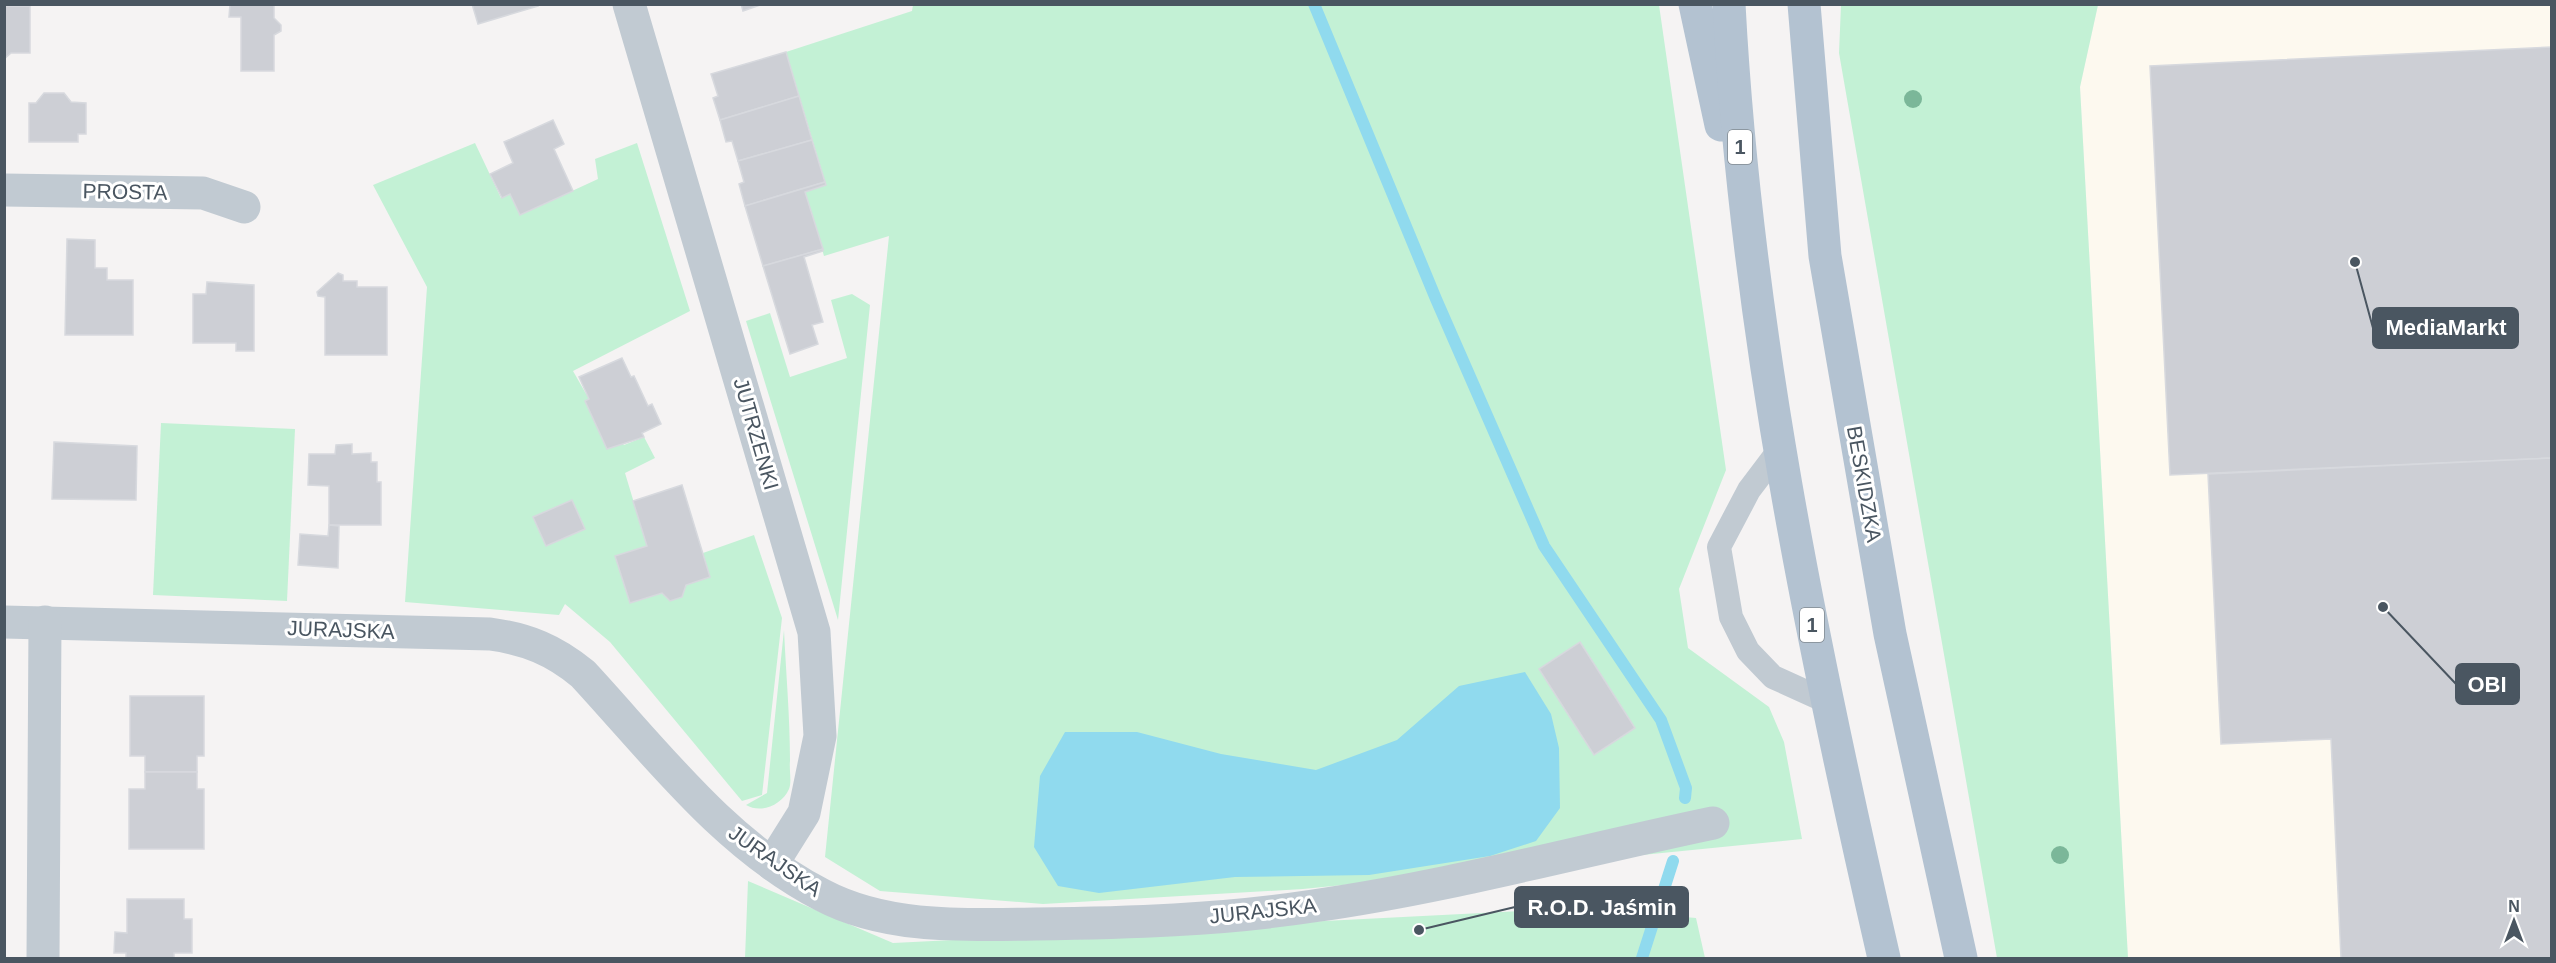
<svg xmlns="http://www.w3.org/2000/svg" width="2556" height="963" font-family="Arial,sans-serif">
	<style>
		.commercial { fill: #fdf9ef }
		.green { fill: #c3f1d5; fill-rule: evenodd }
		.water { fill: #90daee }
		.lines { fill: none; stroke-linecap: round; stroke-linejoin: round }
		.stream { stroke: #90daee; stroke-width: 12 }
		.building { fill: #cdcfd5; stroke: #d7d9de; stroke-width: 1.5 }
		.service { stroke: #c1cad2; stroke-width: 24 }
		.minor { stroke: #c1cad2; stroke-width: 33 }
		.primary { stroke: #b3c2d1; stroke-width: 33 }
		.tree { fill: #7bb799 }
		.labels { text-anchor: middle; stroke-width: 6; stroke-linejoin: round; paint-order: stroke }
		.shield { fill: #fff; stroke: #808990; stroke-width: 1.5 }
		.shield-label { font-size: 20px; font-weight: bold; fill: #4a5661 }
		.street-label { font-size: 21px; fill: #4a5661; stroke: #fff }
		.leader { fill: none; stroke: #4a5661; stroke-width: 2 }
		.callout-dot { fill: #4a5661; stroke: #fff; stroke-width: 2 }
		.callout { fill: #4a5661; stroke: #4a5661; stroke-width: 2 }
		.callout-label { font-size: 22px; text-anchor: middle; font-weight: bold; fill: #fff }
	</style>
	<rect width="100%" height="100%" fill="#f5f3f3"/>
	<!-- commercial -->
	<path class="commercial" d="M2098 5H2551V958H2128L2080 87Z"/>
	<!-- green -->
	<g class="green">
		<path d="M913 5H1659L1726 470 1679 589 1688 648 1769 707 1784 742 1802 839 1303 889 1043 904 880 891 825 857 889 236 824 256 805 192 826 185 786 52 912 11Z"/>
		<path d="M1841 5H2098L2080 87 2128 958H1997L1839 53Z"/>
		<path d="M475 143 501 198 510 194 520 215 598 179 595 159 637 143 690 311 573 371 589 399 585 401 624 445 644 437 655 458 625 473 647 546 615 556 630 603 662 593 670 601 682 597 686 585 710 577 703 553 754 535 782 618 762 795 742 801 610 642 565 604 559 615 405 602 427 287 373 185ZM572 500 585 529 534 517Z"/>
		<path d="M852 294 870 305 838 620 746 321 770 313 790 377 847 358 831 300Z"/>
		<path d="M161 423 295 429 287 601 153 595Z"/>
		<path d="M784 630C786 674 790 717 790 761 789 769 792 782 789 789 782 805 761 814 746 805L767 793Z"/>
		<path d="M748 881 893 943 1582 908 1696 918 1705 958H745Z"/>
	</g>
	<!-- water -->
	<path class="water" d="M1525 672 1551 714 1559 748 1560 808 1536 841 1490 856 1369 875 1235 877 1099 893 1058 886 1034 847 1040 776 1065 732H1137L1221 754 1316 770 1397 740 1459 686Z"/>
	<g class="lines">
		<!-- stream -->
		<g class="stream">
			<path d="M1314 4 1436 299 1544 546 1661 720 1686 788 1685 798"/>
			<path d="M1642 958 1673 861"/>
		</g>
	</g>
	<!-- building -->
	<g class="building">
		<path d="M230 4H274V18L281 25V31L274 35V71H241V17H229Z"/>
		<path d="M472 4H537L538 6 478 24Z"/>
		<path d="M741 4H763L743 11Z"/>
		<path d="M4 6H30V53H11L4 59Z"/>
		<path d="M2552 47V458L2170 475 2150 66Z"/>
		<path d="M786 52 799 96 720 120 713 98 718 96 711 74Z"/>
		<path d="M44 93H64L71 102 86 103V134H78V142H29V103H36Z"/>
		<path d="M799 96 812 140 738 161 732 141 726 142 720 120Z"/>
		<path d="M553 120 564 144 554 149 573 191 520 215 510 194 502 198 490 174 513 163 504 142Z"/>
		<path d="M812 140 825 182 745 206 739 184 744 182 738 161Z"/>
		<path d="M825 182 826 185 805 192 823 249 763 266 745 206Z"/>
		<path d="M67 239 95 240V268H107V280H133V335H65Z"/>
		<path d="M823 249V251L804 257 823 322 812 325 818 344 790 354 763 266Z"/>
		<path d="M338 273 343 275V281H357V287H387V355H325V297L318 296 317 292Z"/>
		<path d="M207 282 254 285V351H236V343H193V294H206Z"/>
		<path d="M622 358 631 377 634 376 648 406 652 404 661 424 642 433 644 437 607 449 585 401 589 399 579 377Z"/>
		<path d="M54 442 137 446 136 500 52 499Z"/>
		<path d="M352 444V454L371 453V462H377V482H381V525H329V486L308 485 309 454H335L336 445Z"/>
		<path d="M2552 458V958H2341L2331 739 2221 744 2208 474Z"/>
		<path d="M682 485 710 577 686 585 682 597 670 601 662 593 630 603 615 556 647 546 633 501Z"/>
		<path d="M572 500 585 529 546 546 533 517Z"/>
		<path d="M329 525 339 526 338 568 298 565 300 534 328 536Z"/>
		<path d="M1580 642 1635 728 1594 755 1539 669Z"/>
		<path d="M130 696H204V756H197V772H145V756H130Z"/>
		<path d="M145 772H197V789H204V849H129V789H145Z"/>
		<path d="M127 899H184V919H192V953H174V958H126V953H114L115 932 127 933Z"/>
	</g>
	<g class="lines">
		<!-- service -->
		<path class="service" d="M1780 449 1749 490 1719 547 1731 617 1748 651 1773 677 1826 701"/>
		<!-- minor -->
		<g class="minor">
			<path d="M629 4 814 632 820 736 804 813 772 864"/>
			<path d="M4 190 203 193 244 207"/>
			<path d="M4 622 490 634C527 639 554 650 583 674 656 753 725 845 822 895 886 929 965 925 1035 924 1128 923 1221 920 1313 906 1448 887 1579 851 1713 823"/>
			<path d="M43 958 45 622"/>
		</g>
		<!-- primary -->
		<g class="primary">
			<path d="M1695 4 1721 125"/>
			<path d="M1729 4C1746 327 1812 645 1884 958"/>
			<path d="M1804 4 1825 256 1890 634 1961 958"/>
		</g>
	</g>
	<!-- trees -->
	<g class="tree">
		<circle cx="1913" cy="99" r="9"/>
		<circle cx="2060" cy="855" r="9"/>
	</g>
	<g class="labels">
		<!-- shield labels -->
		<g class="shield">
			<rect x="1728" y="130" width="24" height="34" rx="4.5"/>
			<rect x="1800" y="608" width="24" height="34" rx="4.5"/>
		</g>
		<g class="shield-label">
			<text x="1740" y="154">1</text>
			<text x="1812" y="632">1</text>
		</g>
		<!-- street labels -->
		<g class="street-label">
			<text transform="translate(125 192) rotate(1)" y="7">PROSTA</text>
			<text transform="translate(756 434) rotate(74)" y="7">JUTRZENKI</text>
			<text transform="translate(1864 484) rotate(80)" y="7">BESKIDZKA</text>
			<text transform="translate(341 630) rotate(2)" y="7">JURAJSKA</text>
			<text transform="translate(775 861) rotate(35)" y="7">JURAJSKA</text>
			<text transform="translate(1263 911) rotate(-6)" y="7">JURAJSKA</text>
		</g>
	</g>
	<!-- callouts -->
	<path class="leader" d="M2355 262L2373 328M2383 607L2456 684M1419 930L1515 907"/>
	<g class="callout-dot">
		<circle cx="2355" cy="262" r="6"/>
		<circle cx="2383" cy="607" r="6"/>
		<circle cx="1419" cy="930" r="6"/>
	</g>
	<g class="callout">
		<rect x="2373" y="308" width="145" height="40" rx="6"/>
		<rect x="2456" y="664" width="63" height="40" rx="6"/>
		<rect x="1515" y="887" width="173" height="40" rx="6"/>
	</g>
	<g class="callout-label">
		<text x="2446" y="335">MediaMarkt</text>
		<text x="2487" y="692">OBI</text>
		<text x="1602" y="915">R.O.D. Jaśmin</text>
	</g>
	<!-- border -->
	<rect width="2556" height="963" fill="none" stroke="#4a5661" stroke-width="12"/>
	<!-- north arrow -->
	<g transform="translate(2514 921)" stroke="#ffffff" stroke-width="4.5" paint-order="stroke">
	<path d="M0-4.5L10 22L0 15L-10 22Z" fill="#4a5661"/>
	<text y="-9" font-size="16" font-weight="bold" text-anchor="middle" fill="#4a5661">N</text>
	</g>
</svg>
